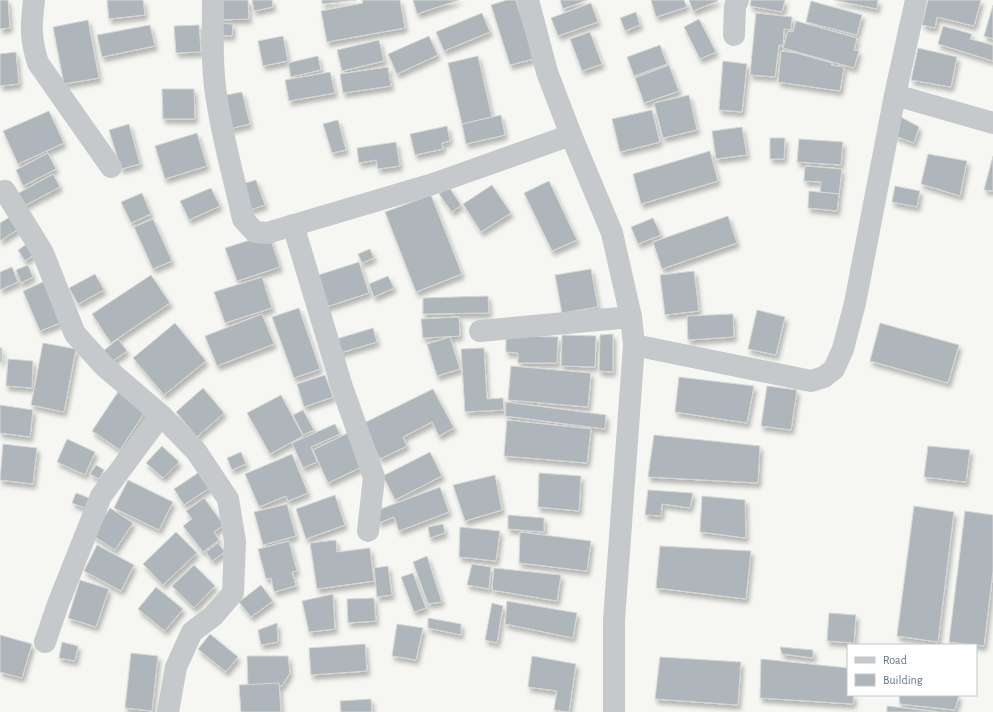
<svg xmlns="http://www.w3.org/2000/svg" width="993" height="712" font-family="'Alegreya Sans',sans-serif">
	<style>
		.building { fill: #aeb6bb; stroke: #d7d7d5; filter: url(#shadow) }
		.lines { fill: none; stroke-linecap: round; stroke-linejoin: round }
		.minor { stroke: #c5c9cc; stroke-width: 22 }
	</style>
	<defs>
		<filter id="shadow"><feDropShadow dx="2.5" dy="4.5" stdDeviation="2" flood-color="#0004"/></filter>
	</defs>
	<rect width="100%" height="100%" fill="#f6f6f2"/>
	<!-- building -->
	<g class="building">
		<path d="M0 0H8L10 28 0 29Z"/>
		<path d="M107 0H143L145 15 109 19Z"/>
		<path d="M216 0H248L249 19 217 20Z"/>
		<path d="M252 0H272L273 7 254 11Z"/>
		<path d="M322 0H356L322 4Z"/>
		<path d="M362 0H400L405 28 327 42 321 11 363 3Z"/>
		<path d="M413 0H459L417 14Z"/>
		<path d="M507 0H516L534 59 510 65 491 5Z"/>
		<path d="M560 0H587L563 9Z"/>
		<path d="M651 0H684L687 7 656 17Z"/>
		<path d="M689 0H717L718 1 693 11Z"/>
		<path d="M751 0H785L782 12 750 6Z"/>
		<path d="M834 0H878L877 9Z"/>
		<path d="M928 0H981L974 26 937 17 935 28 922 25Z"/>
		<path d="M811 1 862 15 857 35 806 22Z"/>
		<path d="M591 3 598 22 558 36 551 18Z"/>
		<path d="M993 5V39L984 36Z"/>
		<path d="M636 12 640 25 625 31 620 18Z"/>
		<path d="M482 13 490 32 444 51 436 32Z"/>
		<path d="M756 13 792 17 791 30 784 29 783 46 779 45 775 77 750 75Z"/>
		<path d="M699 19 716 52 700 59 684 27Z"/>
		<path d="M88 20 99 78 64 84 53 27Z"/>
		<path d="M796 21 857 38 854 50 859 51 854 68 783 48 788 31 793 32Z"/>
		<path d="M214 23 233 24 232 36 213 35Z"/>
		<path d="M150 25 155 46 102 57 97 35Z"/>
		<path d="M199 25 201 52 176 53 174 26Z"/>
		<path d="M943 26 972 34 970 39 993 45V61L938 44Z"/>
		<path d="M590 32 602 64 582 71 570 39Z"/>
		<path d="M283 36 288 61 263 66 258 41Z"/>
		<path d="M429 36 438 55 397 74 388 54Z"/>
		<path d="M379 40 384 61 342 71 337 50Z"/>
		<path d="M660 45 667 64 634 76 627 57Z"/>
		<path d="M918 48 957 57 951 87 911 80Z"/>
		<path d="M781 51 796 53 832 63 831 65 844 67 840 91 778 82Z"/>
		<path d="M16 52 19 84 0 86V54Z"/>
		<path d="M318 56 321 70 291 77 288 63Z"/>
		<path d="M478 56 492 117 462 124 448 63Z"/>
		<path d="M723 61 747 64 742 112 719 110Z"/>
		<path d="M669 65 679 91 644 103 635 78Z"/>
		<path d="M388 67 391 86 343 93 340 74Z"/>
		<path d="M330 72 335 93 289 101 285 80Z"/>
		<path d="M162 89H194L195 119H163Z"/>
		<path d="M242 92 250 124 229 129 221 96Z"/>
		<path d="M689 95 697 130 663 138 654 103Z"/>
		<path d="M652 110 660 142 620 152 612 119Z"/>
		<path d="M49 111 64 143 18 164 3 131Z"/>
		<path d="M501 115 505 135 466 144 462 124Z"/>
		<path d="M901 117 919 127 914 143 895 136Z"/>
		<path d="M338 120 346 150 332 153 323 124Z"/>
		<path d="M129 124 140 164 121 169 109 130Z"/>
		<path d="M447 126 450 141 442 143 443 149 415 155 410 134Z"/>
		<path d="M742 127 747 155 716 159 712 131Z"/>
		<path d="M197 133 207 166 165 179 155 146Z"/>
		<path d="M770 138H785L784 159H770Z"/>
		<path d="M799 139 843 142 841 165 797 162Z"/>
		<path d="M396 142 400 166 378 169 376 160 359 163 357 148Z"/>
		<path d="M710 151 718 181 641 204 633 174Z"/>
		<path d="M48 153 56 169 23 186 16 170Z"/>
		<path d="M928 154 967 161 960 196 921 184Z"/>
		<path d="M993 156V191L984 190Z"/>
		<path d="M805 166 842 169 839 194 820 192 821 182 804 181Z"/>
		<path d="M53 174 60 187 24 206 17 194Z"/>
		<path d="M256 180 265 205 250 210 242 184Z"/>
		<path d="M549 181 577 240 552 251 524 193Z"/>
		<path d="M492 185 511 213 481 232 463 204Z"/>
		<path d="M895 186 920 191 917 207 892 202Z"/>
		<path d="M449 187 461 205 452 212 439 194Z"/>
		<path d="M211 188 220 206 189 220 180 201Z"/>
		<path d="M809 191 839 194 837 211 808 208Z"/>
		<path d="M142 193 151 214 131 223 121 202Z"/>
		<path d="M431 195 462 274 416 292 385 212Z"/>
		<path d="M15 214 23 226 0 241V223Z"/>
		<path d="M728 216 737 243 662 269 653 242Z"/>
		<path d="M653 218 661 235 638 244 631 227Z"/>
		<path d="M153 219 172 261 153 269 134 227Z"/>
		<path d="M269 234 280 267 237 281 225 248Z"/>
		<path d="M27 244 34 255 25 261 18 250Z"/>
		<path d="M370 249 374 258 362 263 358 254Z"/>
		<path d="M359 262 369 293 323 308 312 277Z"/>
		<path d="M28 265 33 277 21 283 16 270Z"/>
		<path d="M12 267 18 282 0 290V272Z"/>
		<path d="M591 269 598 307 562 313 555 275Z"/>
		<path d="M694 271 699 311 665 315 660 275Z"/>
		<path d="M95 274 104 290 78 304 69 288Z"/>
		<path d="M151 275 170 303 111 343 92 314Z"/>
		<path d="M388 276 394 288 374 297 369 284Z"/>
		<path d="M262 277 272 308 225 323 214 292Z"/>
		<path d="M45 281 63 322 40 331 23 291Z"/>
		<path d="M488 296 489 313 423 314V298Z"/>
		<path d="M299 308 320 369 294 378 272 317Z"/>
		<path d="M757 310 785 317 776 355 748 349Z"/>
		<path d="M262 314 274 344 217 366 205 336Z"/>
		<path d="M733 314 734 337 688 340 687 316Z"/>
		<path d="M459 317 460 336 423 338 421 319Z"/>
		<path d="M175 323 206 361 164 395 133 358Z"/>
		<path d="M880 323 959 345 948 383 870 361Z"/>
		<path d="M373 328 377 342 337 354 333 340Z"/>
		<path d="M613 334V372L599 371 600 335Z"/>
		<path d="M562 335 596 336 595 367 561 366Z"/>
		<path d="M506 336 558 337 557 363H518V353L506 352Z"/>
		<path d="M450 337 460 369 437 376 427 344Z"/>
		<path d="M118 339 127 351 110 363 102 352Z"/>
		<path d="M43 343 76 349 64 412 31 405Z"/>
		<path d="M0 348H2V361L0 363Z"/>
		<path d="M484 348 487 399 503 398 504 410 465 412 461 349Z"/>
		<path d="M8 359 33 361 32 388 6 386Z"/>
		<path d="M511 366 591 373 588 407 508 400Z"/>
		<path d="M325 375 333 397 304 407 297 384Z"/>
		<path d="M679 377 754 386 747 423 675 412Z"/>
		<path d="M767 386 797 390 791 430 761 426Z"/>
		<path d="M203 388 224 413 197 437 176 412Z"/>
		<path d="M120 389 148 407 120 450 92 431Z"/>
		<path d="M433 389 454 428 439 436 432 422 403 437 407 446 380 459 362 424Z"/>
		<path d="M281 395 303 436 270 454 247 413Z"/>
		<path d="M506 402 606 415 605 429 505 416Z"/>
		<path d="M0 405 33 410 30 437 0 433Z"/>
		<path d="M303 410 314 430 303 435 293 415Z"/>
		<path d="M507 420 591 429 587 463 504 456Z"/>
		<path d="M335 424 340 434 311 447 317 462 303 468 292 443Z"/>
		<path d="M350 432 366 465 328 483 313 450Z"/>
		<path d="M654 435 760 446 758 483 648 477Z"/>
		<path d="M67 439 95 452 85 475 57 462Z"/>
		<path d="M3 444 37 448 33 484 0 480Z"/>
		<path d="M162 446 179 462 163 478 146 463Z"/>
		<path d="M928 446 970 450 966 482 924 477Z"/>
		<path d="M241 452 246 464 232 470 227 458Z"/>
		<path d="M430 452 442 476 395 500 383 476Z"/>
		<path d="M292 454 308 493 288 501 286 496 259 507 245 474Z"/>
		<path d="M96 465 104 470 99 479 90 474Z"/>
		<path d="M201 471 211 487 184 505 174 489Z"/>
		<path d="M539 473 581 476 579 511 538 507Z"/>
		<path d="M495 475 502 510 465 521 453 485Z"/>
		<path d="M128 480 173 502 159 530 114 508Z"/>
		<path d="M440 487 449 512 399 531 394 517 379 523 375 511Z"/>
		<path d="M648 490 693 493 690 508 662 504 661 516 645 515Z"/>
		<path d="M76 493 89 498 85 508 72 503Z"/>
		<path d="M335 495 345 525 306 539 296 509Z"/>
		<path d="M702 496 745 500 746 538 700 532Z"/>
		<path d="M204 498 224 525 214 532 219 540 203 552 183 526 192 519 186 511Z"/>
		<path d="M287 504 296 536 263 545 254 512Z"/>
		<path d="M914 506 954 512 938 642 897 636Z"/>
		<path d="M110 508 133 523 115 550 92 535Z"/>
		<path d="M965 511 993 515V571L984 646 949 642Z"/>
		<path d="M508 515 544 518V532L508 529Z"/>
		<path d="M443 524 445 533 430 538 428 527Z"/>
		<path d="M460 527 500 531 496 561 459 557Z"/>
		<path d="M176 532 197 553 163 585 143 564Z"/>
		<path d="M520 532 591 541 587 571 519 563Z"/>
		<path d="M336 540 337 552 370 548 374 581 317 589 310 543Z"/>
		<path d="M289 541 297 571 292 572 296 586 274 592 271 578 266 579 258 549Z"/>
		<path d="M218 543 225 552 212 561 206 552Z"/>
		<path d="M97 545 134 565 121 591 84 571Z"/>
		<path d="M660 546 751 551 746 599 656 588Z"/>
		<path d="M427 556 442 602 428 604 413 562Z"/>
		<path d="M472 564 491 567 489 589 467 585Z"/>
		<path d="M194 565 215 586 194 608 172 586Z"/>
		<path d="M388 566 392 595 377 597 374 568Z"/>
		<path d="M494 568 561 575 557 601 492 590Z"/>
		<path d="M413 573 426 608 414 612 401 577Z"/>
		<path d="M80 580 109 589 96 627 68 618Z"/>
		<path d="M261 585 273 601 251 617 239 602Z"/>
		<path d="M156 587 183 609 165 631 138 609Z"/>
		<path d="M333 594 335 629 309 632 302 601Z"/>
		<path d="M374 598 376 621 348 623 347 599Z"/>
		<path d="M507 601 577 613 573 638 505 624Z"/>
		<path d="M492 603 503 606 497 643 485 640Z"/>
		<path d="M829 613 856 615 854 643 827 641Z"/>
		<path d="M428 618 461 624V635L428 628Z"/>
		<path d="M277 623 278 642 261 645 258 630Z"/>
		<path d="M397 624 423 628 416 660 392 656Z"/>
		<path d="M210 634 238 657 226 672 198 649Z"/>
		<path d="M0 635 32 644 22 678 0 672Z"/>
		<path d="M62 642 78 646 75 661 59 658Z"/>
		<path d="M365 644 367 671 311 675 309 648Z"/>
		<path d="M780 647 813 650V658L782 654Z"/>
		<path d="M131 653 158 656 152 711 125 708Z"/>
		<path d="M247 656H288L290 673 282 686H248Z"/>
		<path d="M532 656 576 664 569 712 554 710 557 691 528 687Z"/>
		<path d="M660 657 741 662 738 705 655 699Z"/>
		<path d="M761 659 848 668V695H854L853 704 760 698Z"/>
		<path d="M279 683 281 712H241L239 685Z"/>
		<path d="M899 695H959L955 710 900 704Z"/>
		<path d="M371 699 372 712H341L340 701Z"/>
		<path d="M887 706 937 712H887Z"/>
	</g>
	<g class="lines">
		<!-- minor -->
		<g class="minor">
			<path d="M34 0C31 25 30 38 38 63L111 167"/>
			<path d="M213 0C213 35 211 72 218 106 224 144 235 182 243 219L255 232 267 233 433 184 571 135"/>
			<path d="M528 0 547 72 571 135 612 233 631 317 634 345 614 620V712"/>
			<path d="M734 35 735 6 738 0"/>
			<path d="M895 95 993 123"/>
			<path d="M0 192 5 191 43 253 75 334 105 367 161 415 196 451 228 499 235 541 233 593 213 616 192 632 176 667 168 712"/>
			<path d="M293 225 342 387 374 477 368 531"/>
			<path d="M480 331 631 317"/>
			<path d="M634 345 811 381 824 377 834 369 843 349 855 303 895 95 916 0"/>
			<path d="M45 642 58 604 101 496 161 415"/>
		</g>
	</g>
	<!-- legend -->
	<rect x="847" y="644" width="130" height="52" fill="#ffffff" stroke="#c0c8ce"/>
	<rect x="855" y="657" width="20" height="6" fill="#c5c9cc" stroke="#c0c8ce"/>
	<text x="883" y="664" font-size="12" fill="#627685">Road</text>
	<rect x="855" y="674" width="20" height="12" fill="#aeb6bb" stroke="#c0c8ce"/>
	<text x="883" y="684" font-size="12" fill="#627685">Building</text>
</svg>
